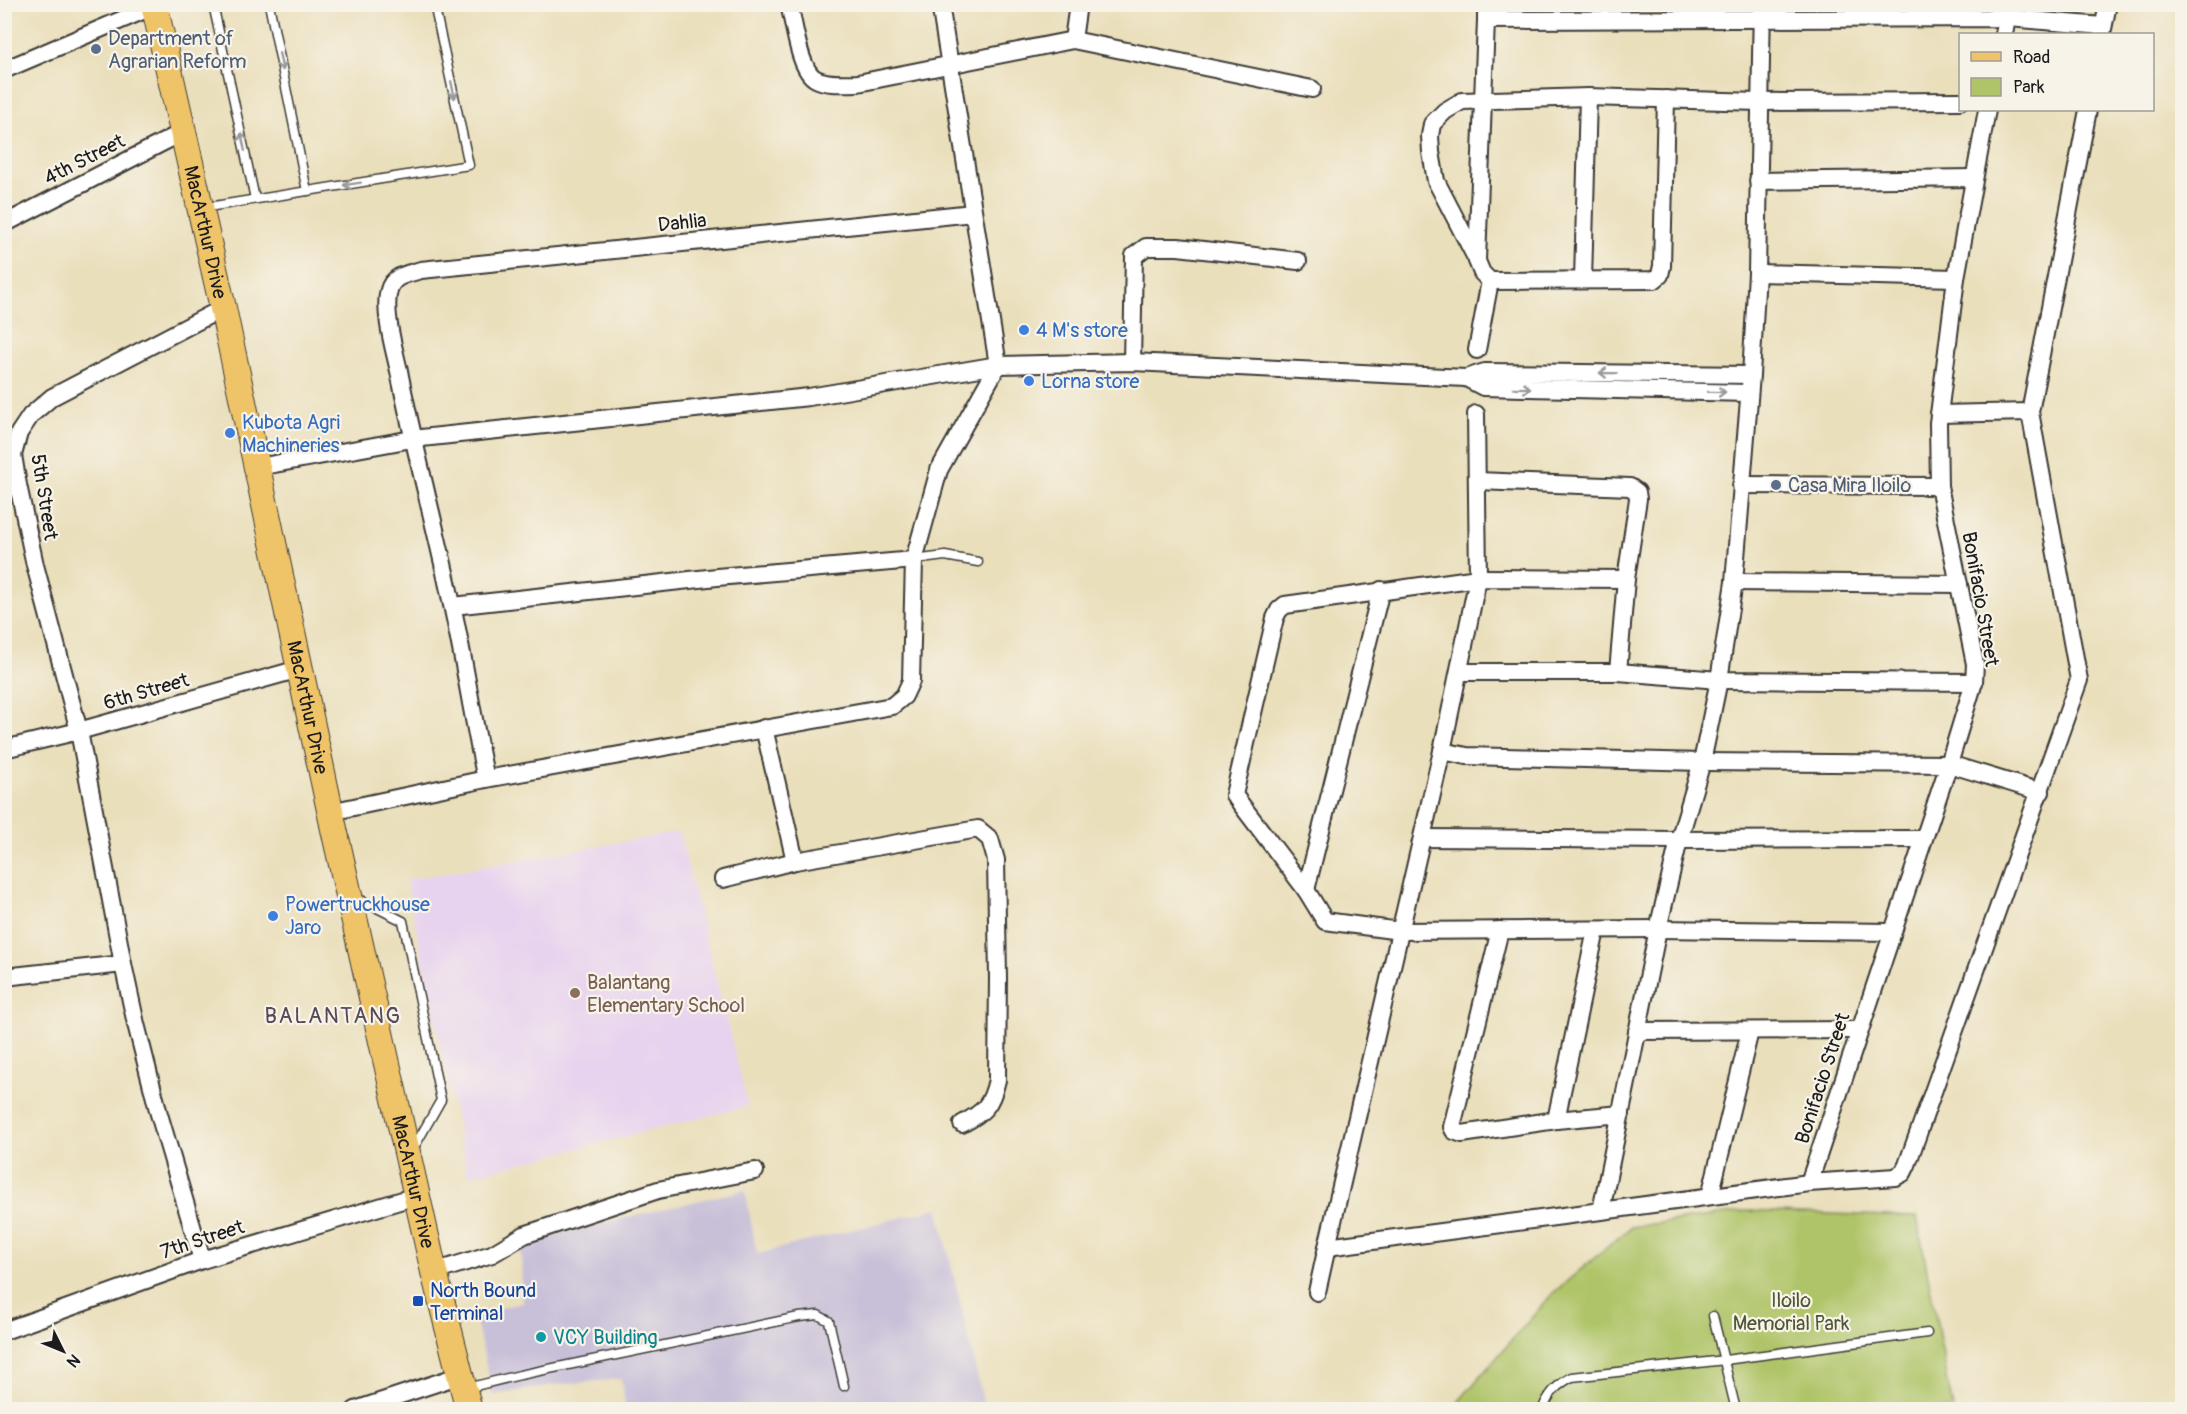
<svg xmlns="http://www.w3.org/2000/svg" width="2187" height="1414" font-family="Pangolin,sans-serif">
	<style>
		.built { fill: #e7d2ef }
		.industrial { fill: #c8bfd8 }
		.green { fill: #afc468; stroke: #667042; stroke-width: 1.5 }
		.lines { fill: none; stroke-linecap: round; stroke-linejoin: round }
		.service-casing { stroke: #3b3934; stroke-width: 11 }
		.minor-casing { stroke: #3b3934; stroke-width: 20 }
		.primary-casing { stroke: #3b3934; stroke-width: 28 }
		.service { stroke: #fff; stroke-width: 8 }
		.minor { stroke: #fff; stroke-width: 16 }
		.primary { stroke: #efc469; stroke-width: 26 }
		.oneway { stroke: #999 }
		.service-dot { fill: #5c6f8a; stroke: #f7f3e8; stroke-width: 2 }
		.shop-dot { fill: #3f7fe0; stroke: #f7f3e8; stroke-width: 2 }
		.education-dot { fill: #8d6e63; stroke: #f7f3e8; stroke-width: 2 }
		.transit-dot { fill: #1a4fb4; stroke: #f7f3e8; stroke-width: 2 }
		.culture-dot { fill: #0f9aa8; stroke: #f7f3e8; stroke-width: 2 }
		.labels { text-anchor: middle; stroke-width: 4.5; stroke-linejoin: round; paint-order: stroke }
		.service-label { font-size: 20px; fill: #4e5e75; stroke: #f7f3e8; text-anchor: start }
		.street-label { font-size: 20px; fill: #1c1c1c; stroke: #f7f3e8 }
		.shop-label { font-size: 20px; fill: #366cbe; stroke: #f7f3e8; text-anchor: start }
		.education-label { font-size: 20px; fill: #785e54; stroke: #f7f3e8; text-anchor: start }
		.transit-label { font-size: 20px; fill: #164399; stroke: #f7f3e8; text-anchor: start }
		.park-label { font-size: 20px; fill: #4f5737; stroke: #f7f3e8 }
		.culture-label { font-size: 20px; fill: #0d838f; stroke: #f7f3e8; text-anchor: start }
		.quarter-label { font-size: 22px; letter-spacing: 1.5px; fill: #544a58; stroke: #f7f3e8 }
	</style>
	<rect width="100%" height="100%" fill="#f7f3e8"/>
	<filter id="ink" filterUnits="userSpaceOnUse"><feTurbulence type="fractalNoise" baseFrequency=".0167" numOctaves="2"/><feDisplacementMap in="SourceGraphic" scale="12" xChannelSelector="R" yChannelSelector="G"/><feConvolveMatrix kernelMatrix="1 2 1 2 8 2 1 2 1" color-interpolation-filters="sRGB"/></filter>
	<filter id="wash" filterUnits="userSpaceOnUse"><feTurbulence type="fractalNoise" baseFrequency=".008" numOctaves="4" result="noise"/><feDisplacementMap in="SourceGraphic" scale="24" xChannelSelector="R" yChannelSelector="G"/><feGaussianBlur stdDeviation="1.35" result="paint"/><feColorMatrix in="noise" values="0 0 0 0 0 0 0 0 0 0 0 0 0 0 0 0 0 1.4 0 .05"/><feComposite in="paint" operator="in"/></filter>
	<g filter="url(#wash)">
		<rect width="100%" height="100%" fill="#eadfbb"/>
		<!-- built -->
		<path class="built" d="M679 832 748 1106 468 1176 406 880Z"/>
		<!-- industrial -->
		<path class="industrial" d="M745 1190 757 1254 938 1208 984 1405 966 1410 626 1409 621 1379 553 1385 493 1395 474 1313 522 1303 521 1242Z"/>
		<!-- green -->
		<path class="green" d="M1747 1211 1917 1217 1953 1409 1451 1410 1553 1293 1631 1227Z"/>
	</g>
	<g filter="url(#ink)">
		<g class="lines">
			<!-- service casing -->
			<g class="service-casing">
				<g id="service">
					<path d="M213 4 255 199"/>
					<path d="M269 4 307 191"/>
					<path d="M202 208 469 165 434 4"/>
					<path d="M914 560 945 556 978 562"/>
					<path d="M355 897 403 921 441 1100 412 1151"/>
					<path d="M1713 1316 1736 1410"/>
					<path d="M467 1388 520 1375 799 1317 818 1315 829 1321 844 1386"/>
					<path d="M1542 1410C1549 1394 1556 1385 1572 1377L1725 1360 1927 1333"/>
				</g>
			</g>
			<!-- minor casing -->
			<g class="minor-casing">
				<g id="minor">
					<path d="M789 4C794 22 799 71 816 79 828 85 844 83 858 83L1073 40 1312 89"/>
					<path d="M1486 20V4"/>
					<path d="M2004 34 2010 4"/>
					<path d="M2102 34 2108 4"/>
					<path d="M1073 40 1078 4"/>
					<path d="M4 70 154 6"/>
					<path d="M1758 181 1973 178"/>
					<path d="M4 224 183 132"/>
					<path d="M1477 260 1436 181 1431 152 1430 136 1432 124 1445 111 1462 101 1588 97 1759 102 1960 101"/>
					<path d="M1757 273 1956 278"/>
					<path d="M1583 280 1588 97"/>
					<path d="M1490 281 1654 280 1660 275 1662 266 1666 99"/>
					<path d="M1477 350 1490 281 1482 273 1477 261 1486 20 2008 18 2103 26"/>
					<path d="M1132 362 1134 256 1146 247H1178L1298 261"/>
					<path d="M1466 378 1483 387 1749 393"/>
					<path d="M1476 414 1478 578 1442 751 1467 756 1702 762 1949 764 2041 792"/>
					<path d="M1939 414 2030 412"/>
					<path d="M258 467 412 439 809 397 998 365 1132 362 1466 378 1485 372 1751 375"/>
					<path d="M1478 481 1630 487 1637 492 1638 499 1626 579 1478 578 1285 605 1279 610 1275 618 1234 795 1306 890 1325 921 1400 931 1658 929 1892 932"/>
					<path d="M1741 485 1939 486"/>
					<path d="M1734 582 1959 584"/>
					<path d="M453 606 717 577 914 560"/>
					<path d="M1460 672H1618L1719 680 1974 682"/>
					<path d="M1618 672 1626 579"/>
					<path d="M764 728 795 861"/>
					<path d="M4 749 79 731 299 669"/>
					<path d="M1442 751 1327 1247 1601 1211 1658 929 1679 840 1702 762 1719 680 1734 582 1751 375 1757 273 1762 4"/>
					<path d="M486 779C473 721 465 663 452 605 436 527 414 449 399 371 394 349 383 311 389 290 393 275 408 274 421 270L973 213"/>
					<path d="M330 812 486 779 892 706 904 696 911 681 914 560 939 470 998 365 940 4"/>
					<path d="M1422 838 1679 840 1923 839"/>
					<path d="M723 879 795 861 978 829 990 839 996 860 998 978 997 1080C991 1106 984 1112 962 1124"/>
					<path d="M1306 890 1381 590"/>
					<path d="M1500 930 1452 1127 1454 1131 1462 1134 1556 1120 1621 1114"/>
					<path d="M4 977 123 964"/>
					<path d="M1637 1031 1860 1030"/>
					<path d="M1556 1120 1596 930"/>
					<path d="M1809 1183 1949 764 1974 682 1975 664 1939 486 1938 423 1956 278 1987 110"/>
					<path d="M1710 1196 1750 1031"/>
					<path d="M1601 1211 1809 1183 1895 1177 1903 1173 1907 1165 2079 680 2030 412 2088 110"/>
					<path d="M202 1260 159 1114 136 1024 123 964 79 731 35 565 18 485 13 455 19 433 31 415 52 397 223 308"/>
					<path d="M434 1272 492 1254 524 1235 658 1190 755 1171"/>
					<path d="M1317 1292 1327 1247"/>
					<path d="M4 1331 202 1260 416 1196"/>
					<path d="M355 1410 461 1375"/>
				</g>
			</g>
			<!-- primary casing -->
			<g class="primary-casing">
				<g id="primary">
					<path id="s1" d="M154 4 223 308 334 829 434 1272 469 1410"/>
				</g>
			</g>
			<!-- service -->
			<use href="#service" class="service"/>
			<!-- minor -->
			<use href="#minor" class="minor"/>
			<!-- primary -->
			<use href="#primary" class="primary"/>
		</g>
		<!-- one-way arrows -->
		<defs><path id="oneway-shaft" d="M-6 0H5M1.5-3L5.5 0L1.5 3" fill="none" stroke-width="1.6" stroke-linecap="round" stroke-linejoin="round" transform="scale(1.5)"/></defs>
		<g class="oneway">
			<use href="#oneway-shaft" transform="translate(281 62) rotate(78)"/>
			<use href="#oneway-shaft" transform="translate(453 90) rotate(78)"/>
			<use href="#oneway-shaft" transform="translate(243 142) rotate(-102)"/>
			<use href="#oneway-shaft" transform="translate(352 184) rotate(171)"/>
			<use href="#oneway-shaft" transform="translate(1608 373) rotate(-179)"/>
			<use href="#oneway-shaft" transform="translate(1522 388) rotate(1)"/>
			<use href="#oneway-shaft" transform="translate(1717 392) rotate(1)"/>
		</g>
	</g>
	<!-- markers -->
	<g class="service-dot">
		<circle cx="96" cy="49" r="6"/>
		<circle cx="1776" cy="485" r="6"/>
	</g>
	<g class="shop-dot">
		<circle cx="1024" cy="330" r="6"/>
		<circle cx="1029" cy="381" r="6"/>
		<circle cx="230" cy="433" r="6"/>
		<circle cx="273" cy="916" r="6"/>
	</g>
	<circle class="education-dot" cx="575" cy="993" r="6"/>
	<rect class="transit-dot" x="412" y="1295" width="12" height="12" rx="3"/>
	<circle class="culture-dot" cx="541" cy="1337" r="6"/>
	<g class="labels">
		<!-- service labels -->
		<g class="service-label">
			<text x="108" y="45">Department of<tspan x="108" dy="23">Agrarian Reform</tspan></text>
			<text x="1788" y="492">Casa Mira Iloilo</text>
		</g>
		<!-- street labels -->
		<g class="street-label">
			<text transform="translate(84 159) rotate(-27)" y="7">4th Street</text>
			<text transform="translate(682 222) rotate(-6)" y="7">Dahlia</text>
			<text dy="7" stroke="none"><textPath href="#s1" startOffset="234">MacArthur Drive</textPath></text>
			<text transform="translate(45 497) rotate(81)" y="7">5th Street</text>
			<text transform="translate(1981 599) rotate(80)" y="7">Bonifacio Street</text>
			<text transform="translate(146 691) rotate(-16)" y="7">6th Street</text>
			<text dy="7" stroke="none"><textPath href="#s1" startOffset="720">MacArthur Drive</textPath></text>
			<text transform="translate(1822 1078) rotate(-72)" y="7">Bonifacio Street</text>
			<text dy="7" stroke="none"><textPath href="#s1" startOffset="1206">MacArthur Drive</textPath></text>
			<text transform="translate(202 1239) rotate(-18)" y="7">7th Street</text>
		</g>
		<!-- shop labels -->
		<g class="shop-label">
			<text x="1036" y="337">4 M's store</text>
			<text x="1041" y="388">Lorna store</text>
			<text x="242" y="429">Kubota Agri<tspan x="242" dy="23">Machineries</tspan></text>
			<text x="285" y="911">Powertruckhouse<tspan x="285" dy="23">Jaro</tspan></text>
		</g>
		<!-- education labels -->
		<g class="education-label">
			<text x="587" y="989">Balantang<tspan x="587" dy="23">Elementary School</tspan></text>
		</g>
		<!-- transit labels -->
		<g class="transit-label">
			<text x="430" y="1297">North Bound<tspan x="430" dy="23">Terminal</tspan></text>
		</g>
		<!-- park labels -->
		<g class="park-label">
			<text x="1791" y="1307">Iloilo<tspan x="1791" dy="23">Memorial Park</tspan></text>
		</g>
		<!-- culture labels -->
		<g class="culture-label">
			<text x="553" y="1344">VCY Building</text>
		</g>
		<!-- quarter labels -->
		<g class="quarter-label">
			<text x="333" y="1023">BALANTANG</text>
		</g>
	</g>
	<!-- margin -->
	<rect width="2187" height="1414" fill="none" stroke="#f7f3e8" stroke-width="24"/>
	<!-- legend -->
	<rect x="1959" y="33" width="195" height="78" fill="#f7f3e8" stroke="#9f9d96" stroke-width="1.5"/>
	<rect x="1971" y="52" width="30" height="9" fill="#efc469" stroke="#9f9d96" stroke-width="1.5"/>
	<text x="2013" y="63" font-size="18" fill="#1c1c1c">Road</text>
	<rect x="1971" y="78" width="30" height="18" fill="#afc468" stroke="#9f9d96" stroke-width="1.5"/>
	<text x="2013" y="93" font-size="18" fill="#1c1c1c">Park</text>
	<!-- north arrow -->
	<g transform="translate(63 1351) rotate(133)" stroke="#f7f3e8" stroke-width="4.5" paint-order="stroke">
	<path d="M0-4.5L10 22L0 15L-10 22Z" fill="#1c1c1c"/>
	<text y="-9" font-size="16" font-weight="bold" text-anchor="middle" fill="#1c1c1c">N</text>
	</g>
</svg>
